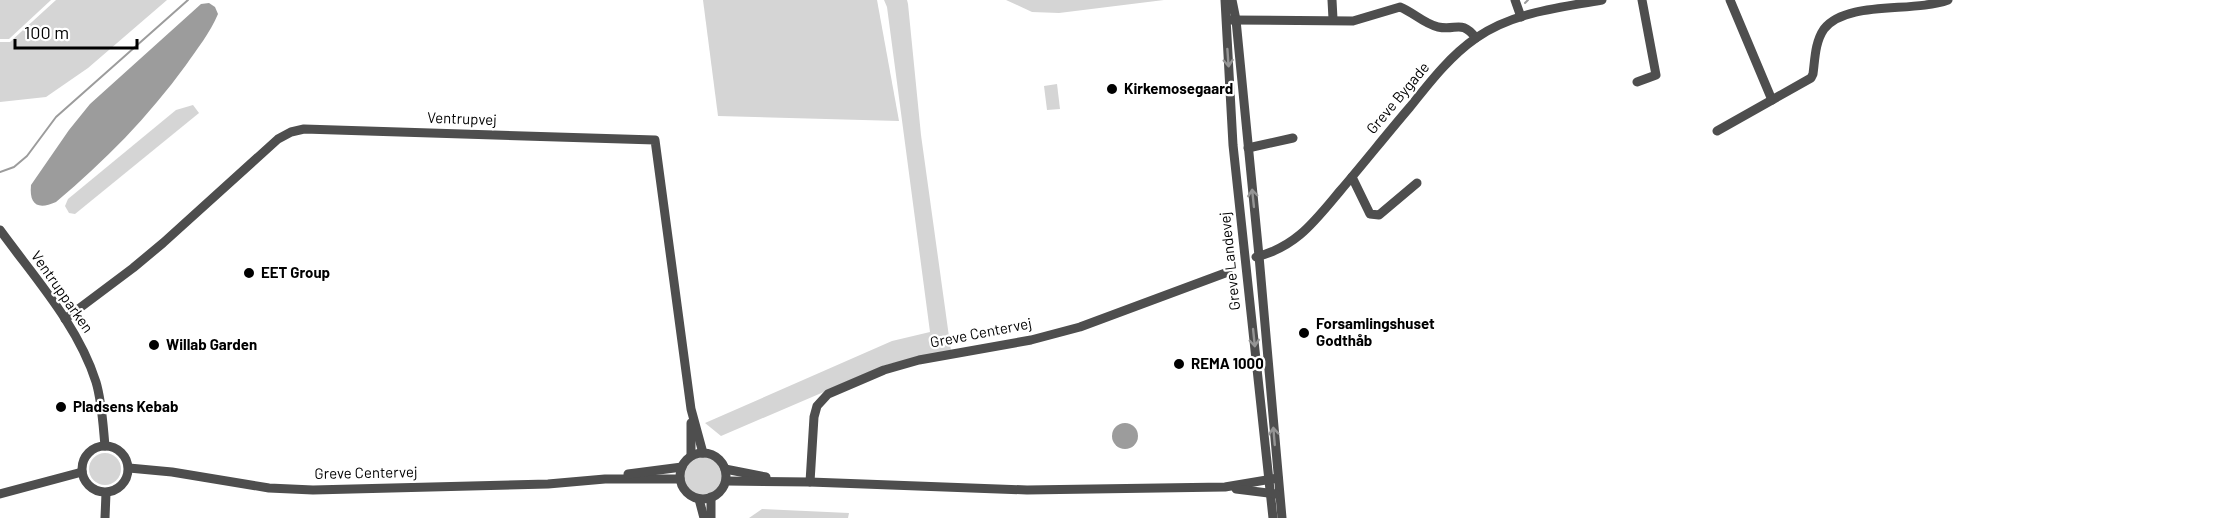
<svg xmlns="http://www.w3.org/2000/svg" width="2233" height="518" font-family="Barlow,sans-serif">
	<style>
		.green { fill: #d5d5d5 }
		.water { fill: #9c9c9c }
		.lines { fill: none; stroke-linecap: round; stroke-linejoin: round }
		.stream { stroke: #9c9c9c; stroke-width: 2 }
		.minor { stroke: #4e4e4e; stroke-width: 9 }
		.oneway { stroke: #959595 }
		.poi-dot { fill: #000; stroke: #fff; stroke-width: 2 }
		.labels { text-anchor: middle; stroke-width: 4.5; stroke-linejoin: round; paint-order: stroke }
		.poi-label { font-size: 15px; font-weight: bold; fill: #000; stroke: #fff; text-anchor: start }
		.street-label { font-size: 15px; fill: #000; stroke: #fff }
	</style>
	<rect width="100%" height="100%" fill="#fff"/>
	<!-- green -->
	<g class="green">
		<path d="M0 0H51L9 39H0Z"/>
		<path d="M56 0H167L88 68 46 97 0 102V42H10Z"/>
		<path d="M703 0H877L899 121 718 116Z"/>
		<path d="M884 0H907L908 4 921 135 951 351 889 364 721 436 705 423 892 341 930 332 887 7Z"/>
		<path d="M1006 0H1164L1059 13 1032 12Z"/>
		<path d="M1057 84 1060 109 1047 110 1044 86Z"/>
		<path d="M193 105 199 113 75 214 69 213 65 206 68 199 176 110Z"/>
		<circle cx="105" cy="469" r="16"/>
		<circle cx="702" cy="476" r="21"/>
		<path d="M762 509 849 513 848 518H749Z"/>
	</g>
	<!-- water -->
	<g class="water">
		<path d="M209 3 215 7 218 14C210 33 197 49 186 65 148 117 105 161 56 202 38 210 29 205 31 185L69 130 90 104 201 4Z"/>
		<circle cx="1125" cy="436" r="13"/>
	</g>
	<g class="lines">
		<!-- stream -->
		<g class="stream">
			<path d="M1525 3 1528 0"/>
			<path d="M0 172 14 167 27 156 56 117 188 0"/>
		</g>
		<!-- minor -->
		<g class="minor">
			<path d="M1225 0 1233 145 1273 518"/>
			<path d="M1232 0 1236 20 1259 256 1282 518"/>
			<path d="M1332 0 1333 19"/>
			<path d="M1515 0 1521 17"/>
			<path d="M1730 0 1772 100"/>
			<path d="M1230 20 1353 21 1400 7C1413 12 1424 24 1438 27 1457 31 1461 19 1476 38"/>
			<path d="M1637 82 1656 75 1642 0"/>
			<path d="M1717 131 1811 78 1813 74C1815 59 1815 42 1824 29 1847 0 1913 13 1948 0"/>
			<path d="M1248 148 1293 138"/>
			<path d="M1352 177 1370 214 1379 215 1417 183"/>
			<path d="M0 230C34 277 78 325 96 382 102 402 103 425 105 446"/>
			<path d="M1256 257C1296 247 1314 222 1340 191 1364 163 1386 135 1410 107 1430 82 1450 56 1476 38 1513 12 1559 8 1602 0"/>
			<path d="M65 319 133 268 163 243 278 139 291 132 304 129 655 140 691 409 703 453"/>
			<circle cx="105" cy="469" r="23"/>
			<circle cx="703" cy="476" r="23"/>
			<path d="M691 456V423"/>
			<path d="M129 468 172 472 269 488 313 490 548 484 605 479H680"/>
			<path d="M725 469 766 477"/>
			<path d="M628 474 682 467"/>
			<path d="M726 481 810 482 1027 490 1225 487 1278 478"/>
			<path d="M810 482 814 417 817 406 828 394 884 370 919 360 1031 340 1080 327 1228 272"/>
			<path d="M1236 489 1276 494"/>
			<path d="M0 494 82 472"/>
			<path d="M699 499 704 518"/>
			<path d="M105 518 106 493"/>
			<path d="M711 518V497"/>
		</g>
	</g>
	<!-- one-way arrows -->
	<defs><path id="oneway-shaft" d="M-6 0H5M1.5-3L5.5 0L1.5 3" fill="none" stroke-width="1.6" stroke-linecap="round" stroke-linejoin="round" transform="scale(1.5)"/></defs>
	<g class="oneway">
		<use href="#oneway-shaft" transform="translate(1228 58) rotate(86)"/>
		<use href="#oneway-shaft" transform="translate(1253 198) rotate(-96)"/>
		<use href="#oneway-shaft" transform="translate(1254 338) rotate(84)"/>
		<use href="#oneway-shaft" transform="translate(1274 436) rotate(-95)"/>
	</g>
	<!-- markers -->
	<g class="poi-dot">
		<circle cx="1112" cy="89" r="6"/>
		<circle cx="249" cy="273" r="6"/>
		<circle cx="1304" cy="333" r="6"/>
		<circle cx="154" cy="345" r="6"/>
		<circle cx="1179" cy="364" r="6"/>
		<circle cx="61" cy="407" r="6"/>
	</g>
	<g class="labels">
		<!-- poi labels -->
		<g class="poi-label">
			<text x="1124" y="94">Kirkemosegaard</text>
			<text x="261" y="278">EET Group</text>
			<text x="1316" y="329">Forsamlingshuset<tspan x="1316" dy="17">Godthåb</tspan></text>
			<text x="166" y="350">Willab Garden</text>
			<text x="1191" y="369">REMA 1000</text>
			<text x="73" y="412">Pladsens Kebab</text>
		</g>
		<!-- street labels -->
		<g class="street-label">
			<text transform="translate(1398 98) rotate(-50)" y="5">Greve Bygade</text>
			<text transform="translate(462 119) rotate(2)" y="5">Ventrupvej</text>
			<text transform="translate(1230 261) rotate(-96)" y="5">Greve Landevej</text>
			<text transform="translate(62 292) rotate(55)" y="5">Ventrupparken</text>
			<text transform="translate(981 333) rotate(-11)" y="5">Greve Centervej</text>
			<text transform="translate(366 473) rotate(-1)" y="5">Greve Centervej</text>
		</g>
	</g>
	<!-- scale -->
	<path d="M15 39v9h122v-9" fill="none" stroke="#000000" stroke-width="3"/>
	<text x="24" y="39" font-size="18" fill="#000000" stroke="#ffffff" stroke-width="4.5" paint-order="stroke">100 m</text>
</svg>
